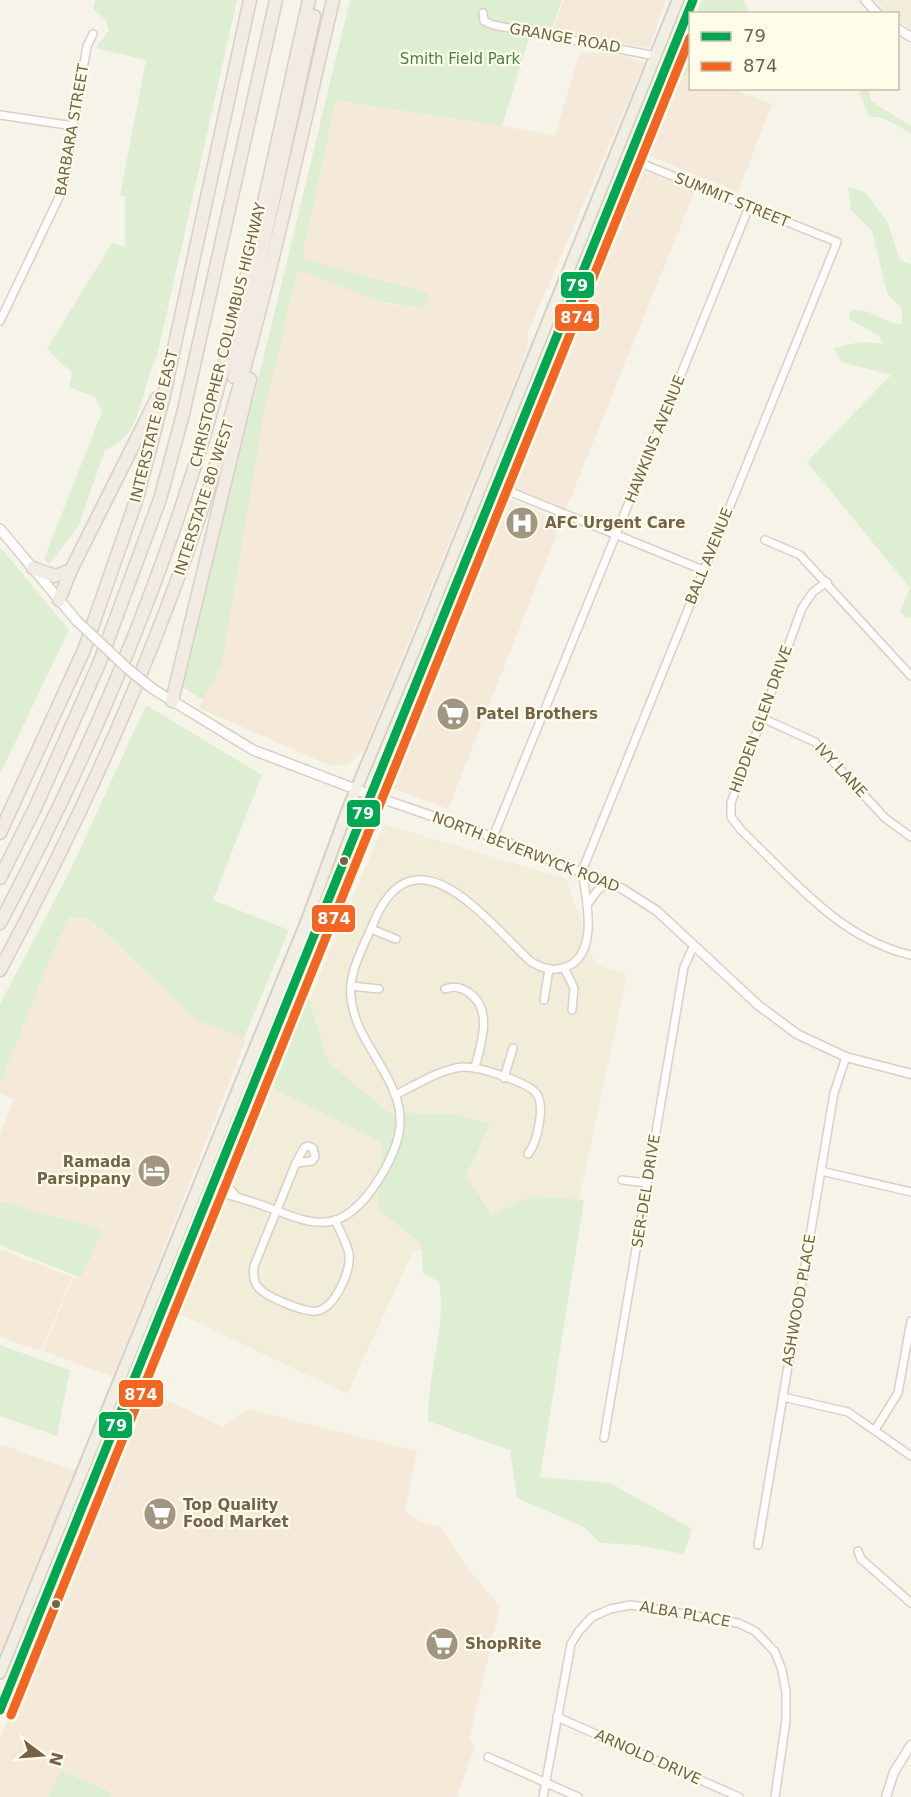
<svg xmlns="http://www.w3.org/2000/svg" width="911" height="1797" font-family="'DejaVu Sans',sans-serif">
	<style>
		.residential { fill: #f2edd9 }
		.commercial { fill: #f5e9d9 }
		.green { fill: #ddeed3 }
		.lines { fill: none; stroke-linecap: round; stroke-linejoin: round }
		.minor-casing { stroke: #d5d1c7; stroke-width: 10 }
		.tertiary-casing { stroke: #d5d1c7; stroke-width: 11 }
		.secondary-casing { stroke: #d4d0c4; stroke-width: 12 }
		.trunk-casing { stroke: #d5d0c5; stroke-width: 14 }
		.motorway-casing { stroke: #d5d0c5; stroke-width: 15 }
		.minor { stroke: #fefdfc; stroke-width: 7 }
		.tertiary { stroke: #fefdfc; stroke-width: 8 }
		.secondary { stroke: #fefdfc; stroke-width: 9 }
		.trunk { stroke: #f2eee4; stroke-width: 10 }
		.motorway { stroke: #f1ebe3; stroke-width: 12 }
		.secondary-bridge-casing { stroke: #d4d0c4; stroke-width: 12; stroke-linecap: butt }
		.secondary-bridge { stroke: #fefdfc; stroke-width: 9 }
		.bus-1-casing { stroke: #fffce9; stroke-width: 14 }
		.bus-2-casing { stroke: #fffce9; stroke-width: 14 }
		.bus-1 { stroke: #00a651; stroke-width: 9 }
		.bus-2 { stroke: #f26522; stroke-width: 9 }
		.bus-dot { fill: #746349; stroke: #fffce9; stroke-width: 2 }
		.labels { text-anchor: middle; stroke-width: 4.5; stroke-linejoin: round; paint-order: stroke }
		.street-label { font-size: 15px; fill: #746349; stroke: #fffce9 }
		.park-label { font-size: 15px; fill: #468043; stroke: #fffce9 }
		.poi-label { font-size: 15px; font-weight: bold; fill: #746349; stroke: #fffce9; text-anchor: start }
		.line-badge { stroke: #fffce9; stroke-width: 2 }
		.badge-label { font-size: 16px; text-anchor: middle; font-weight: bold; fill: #fff }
	</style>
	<rect width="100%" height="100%" fill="#f6f4e9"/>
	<!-- residential -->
	<g class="residential">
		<path d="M874 0H911V29L898 20V14L889 13Z"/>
		<path d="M384 824 566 879 595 964 627 975 577 1210 413 1252 347 1394 176 1312Z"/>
	</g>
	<!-- commercial -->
	<g class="commercial">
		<path d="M564 0H666L649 48 552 31Z"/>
		<path d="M580 52 611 53 645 62 528 332 527 351 365 748 349 764 331 766 199 708 222 665 264 414 298 270 381 302 401 307 302 259 336 99 555 135Z"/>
		<path d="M676 69 678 73 690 77V88L731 89 772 104 738 192 640 152Z"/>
		<path d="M632 166 695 191 566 509 503 483Z"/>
		<path d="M499 495 562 521 448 809 389 787 386 776Z"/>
		<path d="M70 917 89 919 101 929 198 1021 244 1038 245 1042 113 1377 43 1351 73 1278H81L103 1231 0 1201V1134L14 1100 0 1093V1084L50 958Z"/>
		<path d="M0 1249 72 1277 41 1351 0 1337Z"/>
		<path d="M141 1388 223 1427 247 1409 417 1451 405 1512 420 1521 442 1527 465 1565 500 1606 469 1740 475 1746 457 1797H111V1791L61 1770 47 1797H0V1738Z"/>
		<path d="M0 1444 75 1471 0 1654Z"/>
	</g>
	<!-- green -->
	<g class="green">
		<path d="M95 0H237L157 356C139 390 146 433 105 450L78 527 49 564 44 559 102 412 95 397 69 387 72 373 47 349 112 243 125 247V197L120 195 146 60 96 48 109 30 105 19 93 9Z"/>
		<path d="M350 0H562L549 36 529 38 502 126 336 100 302 259 429 293 424 308 381 302 298 270 264 414 222 665 203 700 180 686 229 478 256 389Z"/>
		<path d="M702 0H744L749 13H697Z"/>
		<path d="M690 29V70L687 76 678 73 675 68Z"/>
		<path d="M858 89H869L871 101 911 126V133L883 118 869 116Z"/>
		<path d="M848 187 865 192 888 223 900 260 911 264V618H906L900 612 910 588 807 462 891 375 841 362 834 348 860 342 883 343 879 336 849 319 851 310C872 308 881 323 902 324V309L887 293 872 231 851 210Z"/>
		<path d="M1 548 69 630 0 774V549Z"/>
		<path d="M146 705 262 775 213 900 289 930 244 1038 198 1021 101 929 89 919 70 917 50 958 0 1084V1004L71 869Z"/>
		<path d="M308 998 328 1062 389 1113 452 1114 490 1124 466 1175 491 1216 533 1196 584 1200 540 1477 610 1483 692 1529 684 1554 638 1545 600 1543 584 1527 517 1498 510 1450 428 1421C427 1374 447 1328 439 1282L423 1273 421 1243 377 1209 383 1143 268 1086 304 1003Z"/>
		<path d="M0 1201 103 1230 81 1278 0 1245Z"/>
		<path d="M0 1345 70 1370 57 1436 0 1416Z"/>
		<path d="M61 1770 111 1792V1797H47Z"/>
	</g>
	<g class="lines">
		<!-- minor casing -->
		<g class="minor-casing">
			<g id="minor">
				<path d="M483 13 484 21 493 25 656 56"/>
				<path d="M0 115 74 126"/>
				<path d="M0 321 62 191 87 46 93 34"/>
				<path d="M496 486 703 570"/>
				<path d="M765 540 800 555 911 676"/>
				<path d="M827 582 813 592 802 608 731 803V817L741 830C792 879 840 939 911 955"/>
				<path d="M762 718 815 742 885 818 911 837"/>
				<path d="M493 837 749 207"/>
				<path d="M587 905 597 891 608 882"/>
				<path d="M371 929 396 939"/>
				<path d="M564 968 574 988 572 1010"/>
				<path d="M351 986 379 989"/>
				<path d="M445 989C454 986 460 987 468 992 494 1009 481 1044 475 1067"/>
				<path d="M544 1000 549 969"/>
				<path d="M504 1078 513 1048"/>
				<path d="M395 1095C416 1085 440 1069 463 1067 478 1066 527 1082 536 1093 546 1105 537 1143 528 1154"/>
				<path d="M308 1146 313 1148 315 1157 312 1161 296 1163 304 1148Z"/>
				<path d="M224 1162V1182L235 1195"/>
				<path d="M296 1163 254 1266C253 1273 253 1281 258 1287 266 1297 305 1313 317 1311 335 1308 351 1271 349 1254 347 1243 340 1231 335 1220"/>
				<path d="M821 1171 911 1192"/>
				<path d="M622 1180 647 1183"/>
				<path d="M207 1203 223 1194C298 1208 332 1262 385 1169 397 1147 405 1125 397 1100 386 1064 354 1035 351 997 348 972 364 946 373 924 414 823 487 921 530 961 541 968 552 972 566 967 600 954 586 897 582 871L837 242 628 158"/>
				<path d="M783 1397 848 1412 911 1456"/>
				<path d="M875 1430 898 1393 911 1321"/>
				<path d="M604 1438 684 967 694 945"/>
				<path d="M758 1545 834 1093 846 1057"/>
				<path d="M858 1551 861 1559 911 1603"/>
				<path d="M557 1717 739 1797"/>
				<path d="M488 1757 578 1797"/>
				<path d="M543 1797 571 1644 579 1631 592 1617 610 1609 631 1605 738 1623 755 1631 775 1652 782 1670 786 1692V1720L775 1797"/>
			</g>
		</g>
		<!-- tertiary casing -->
		<g class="tertiary-casing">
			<g id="tertiary">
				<path d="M865 0 878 14"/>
				<path d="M898 29 911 37"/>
				<path d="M371 795 493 837 621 888 657 911 758 1005 797 1034 846 1057 911 1074"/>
				<path d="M886 1797 894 1772 911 1745"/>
			</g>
		</g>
		<!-- secondary casing -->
		<g class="secondary-casing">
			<g id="secondary">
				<path d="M0 529 77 621"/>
				<path d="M153 689 253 750 371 795"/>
			</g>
		</g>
		<!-- trunk casing -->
		<g class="trunk-casing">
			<g id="trunk">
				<path d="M0 1673 307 920 347 811 420 637 678 0"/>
				<path d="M0 1710 693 0"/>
			</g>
		</g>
		<!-- motorway casing -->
		<g class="motorway-casing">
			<g id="motorway">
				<path d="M234 377 314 16"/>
				<path d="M33 568 55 576 71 570"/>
				<path d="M59 600 71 570 157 398"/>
				<path d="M172 701 250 379"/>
				<path d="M0 833 84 650 137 498 163 399 250 0"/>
				<path d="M0 878 36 806 99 664 160 499 183 414 276 0"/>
				<path d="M0 923C81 771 150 613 200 449 245 302 275 150 309 0"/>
				<path d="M0 970C80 820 150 667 203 506 258 340 293 170 333 0"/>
			</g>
		</g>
		<!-- minor -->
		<use href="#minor" class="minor"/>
		<!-- tertiary -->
		<use href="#tertiary" class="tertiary"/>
		<!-- secondary -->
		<use href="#secondary" class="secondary"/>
		<!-- trunk -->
		<use href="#trunk" class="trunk"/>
		<!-- motorway -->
		<use href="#motorway" class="motorway"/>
		<!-- secondary-bridge casing -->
		<g class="secondary-bridge-casing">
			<path id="secondary-bridge" d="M77 621 128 669 153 689"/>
		</g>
		<!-- secondary-bridge -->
		<use href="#secondary-bridge" class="secondary-bridge"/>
		<!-- bus-1 casing -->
		<g class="bus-1-casing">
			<path id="bus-1" d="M0 1710 693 0"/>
		</g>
		<!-- bus-2 casing -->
		<g class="bus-2-casing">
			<path id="bus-2" d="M11 1715 690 38"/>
		</g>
		<!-- bus-1 -->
		<use href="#bus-1" class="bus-1"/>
		<!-- bus-2 -->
		<use href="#bus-2" class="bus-2"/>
	</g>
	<!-- icons -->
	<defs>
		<g id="hospital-disc" transform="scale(1.725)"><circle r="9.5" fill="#a29681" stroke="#fffce9"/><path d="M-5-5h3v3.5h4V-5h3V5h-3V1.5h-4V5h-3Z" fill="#fff"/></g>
		<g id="supermarket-disc" transform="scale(1.725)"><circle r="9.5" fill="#a29681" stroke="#fffce9"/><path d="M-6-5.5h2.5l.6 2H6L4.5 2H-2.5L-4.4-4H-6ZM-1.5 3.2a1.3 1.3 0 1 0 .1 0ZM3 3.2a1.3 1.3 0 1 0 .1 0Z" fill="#fff"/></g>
		<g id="hotel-disc" transform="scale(1.725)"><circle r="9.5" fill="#a29681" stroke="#fffce9"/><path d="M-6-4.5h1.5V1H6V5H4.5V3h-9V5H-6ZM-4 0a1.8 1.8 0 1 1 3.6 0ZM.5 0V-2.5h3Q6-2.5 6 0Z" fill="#fff"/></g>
	</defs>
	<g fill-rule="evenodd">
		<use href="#hospital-disc" x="522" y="523"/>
		<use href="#supermarket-disc" x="453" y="714"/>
		<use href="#hotel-disc" x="154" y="1171"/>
		<use href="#supermarket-disc" x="160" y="1514"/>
		<use href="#supermarket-disc" x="442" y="1644"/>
	</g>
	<!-- markers -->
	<g class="bus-dot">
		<circle cx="344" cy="861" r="5"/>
		<circle cx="56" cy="1604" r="5"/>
	</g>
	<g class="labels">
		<!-- street labels -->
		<g class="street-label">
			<text transform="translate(565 38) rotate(10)" y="5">GRANGE ROAD</text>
			<text transform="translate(72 130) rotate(-80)" y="5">BARBARA STREET</text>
			<text transform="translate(732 200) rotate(22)" y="5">SUMMIT STREET</text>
			<text transform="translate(228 335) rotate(-76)" y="5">CHRISTOPHER COLUMBUS HIGHWAY</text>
			<text transform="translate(154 426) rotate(-76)" y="5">INTERSTATE 80 EAST</text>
			<text transform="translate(655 439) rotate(-68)" y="5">HAWKINS AVENUE</text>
			<text transform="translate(204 498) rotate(-72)" y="5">INTERSTATE 80 WEST</text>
			<text transform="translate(709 556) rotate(-68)" y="5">BALL AVENUE</text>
			<text transform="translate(761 719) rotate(-70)" y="5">HIDDEN GLEN DRIVE</text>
			<text transform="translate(841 770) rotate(47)" y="5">IVY LANE</text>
			<text transform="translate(526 852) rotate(21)" y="5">NORTH BEVERWYCK ROAD</text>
			<text transform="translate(646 1191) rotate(-81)" y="5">SER-DEL DRIVE</text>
			<text transform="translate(799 1300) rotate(-80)" y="5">ASHWOOD PLACE</text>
			<text transform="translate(685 1614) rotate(10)" y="5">ALBA PLACE</text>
			<text transform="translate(648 1757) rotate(24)" y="5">ARNOLD DRIVE</text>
		</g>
		<!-- park labels -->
		<g class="park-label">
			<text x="460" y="64">Smith Field Park</text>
		</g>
		<!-- poi labels -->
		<g class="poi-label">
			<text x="545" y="528">AFC Urgent Care</text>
			<text x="476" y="719">Patel Brothers</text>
			<text x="131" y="1167" text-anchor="end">Ramada<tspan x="131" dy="17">Parsippany</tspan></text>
			<text x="183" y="1510">Top Quality<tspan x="183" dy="17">Food Market</tspan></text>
			<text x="465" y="1649">ShopRite</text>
		</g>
	</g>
	<g class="line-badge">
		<rect x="560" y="271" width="35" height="28" rx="6" fill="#00a651"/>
		<rect x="554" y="303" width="46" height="29" rx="6" fill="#f26522"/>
		<rect x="346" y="799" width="35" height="29" rx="6" fill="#00a651"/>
		<rect x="311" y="904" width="45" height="29" rx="6" fill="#f26522"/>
		<rect x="118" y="1379" width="46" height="29" rx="6" fill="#f26522"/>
		<rect x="98" y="1411" width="35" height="28" rx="6" fill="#00a651"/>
	</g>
	<g class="badge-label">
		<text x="577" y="291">79</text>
		<text x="577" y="323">874</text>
		<text x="363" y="819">79</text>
		<text x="334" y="924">874</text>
		<text x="141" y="1400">874</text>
		<text x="116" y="1431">79</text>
	</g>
	<!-- legend -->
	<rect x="689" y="12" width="210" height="78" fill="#fffce9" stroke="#c7bfa9" stroke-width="1.5"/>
	<rect x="701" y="32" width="30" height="9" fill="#00a651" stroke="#c7bfa9" stroke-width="1.5"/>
	<text x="743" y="42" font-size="18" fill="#746349">79</text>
	<rect x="701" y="62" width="30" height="9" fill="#f26522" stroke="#c7bfa9" stroke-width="1.5"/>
	<text x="743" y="72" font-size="18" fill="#746349">874</text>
	<!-- north arrow -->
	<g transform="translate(42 1755) rotate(106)" stroke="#fffce9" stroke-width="4.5" paint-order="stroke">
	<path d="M0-4.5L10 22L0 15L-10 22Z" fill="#746349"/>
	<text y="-9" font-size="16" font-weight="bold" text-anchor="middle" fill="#746349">N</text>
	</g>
</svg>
